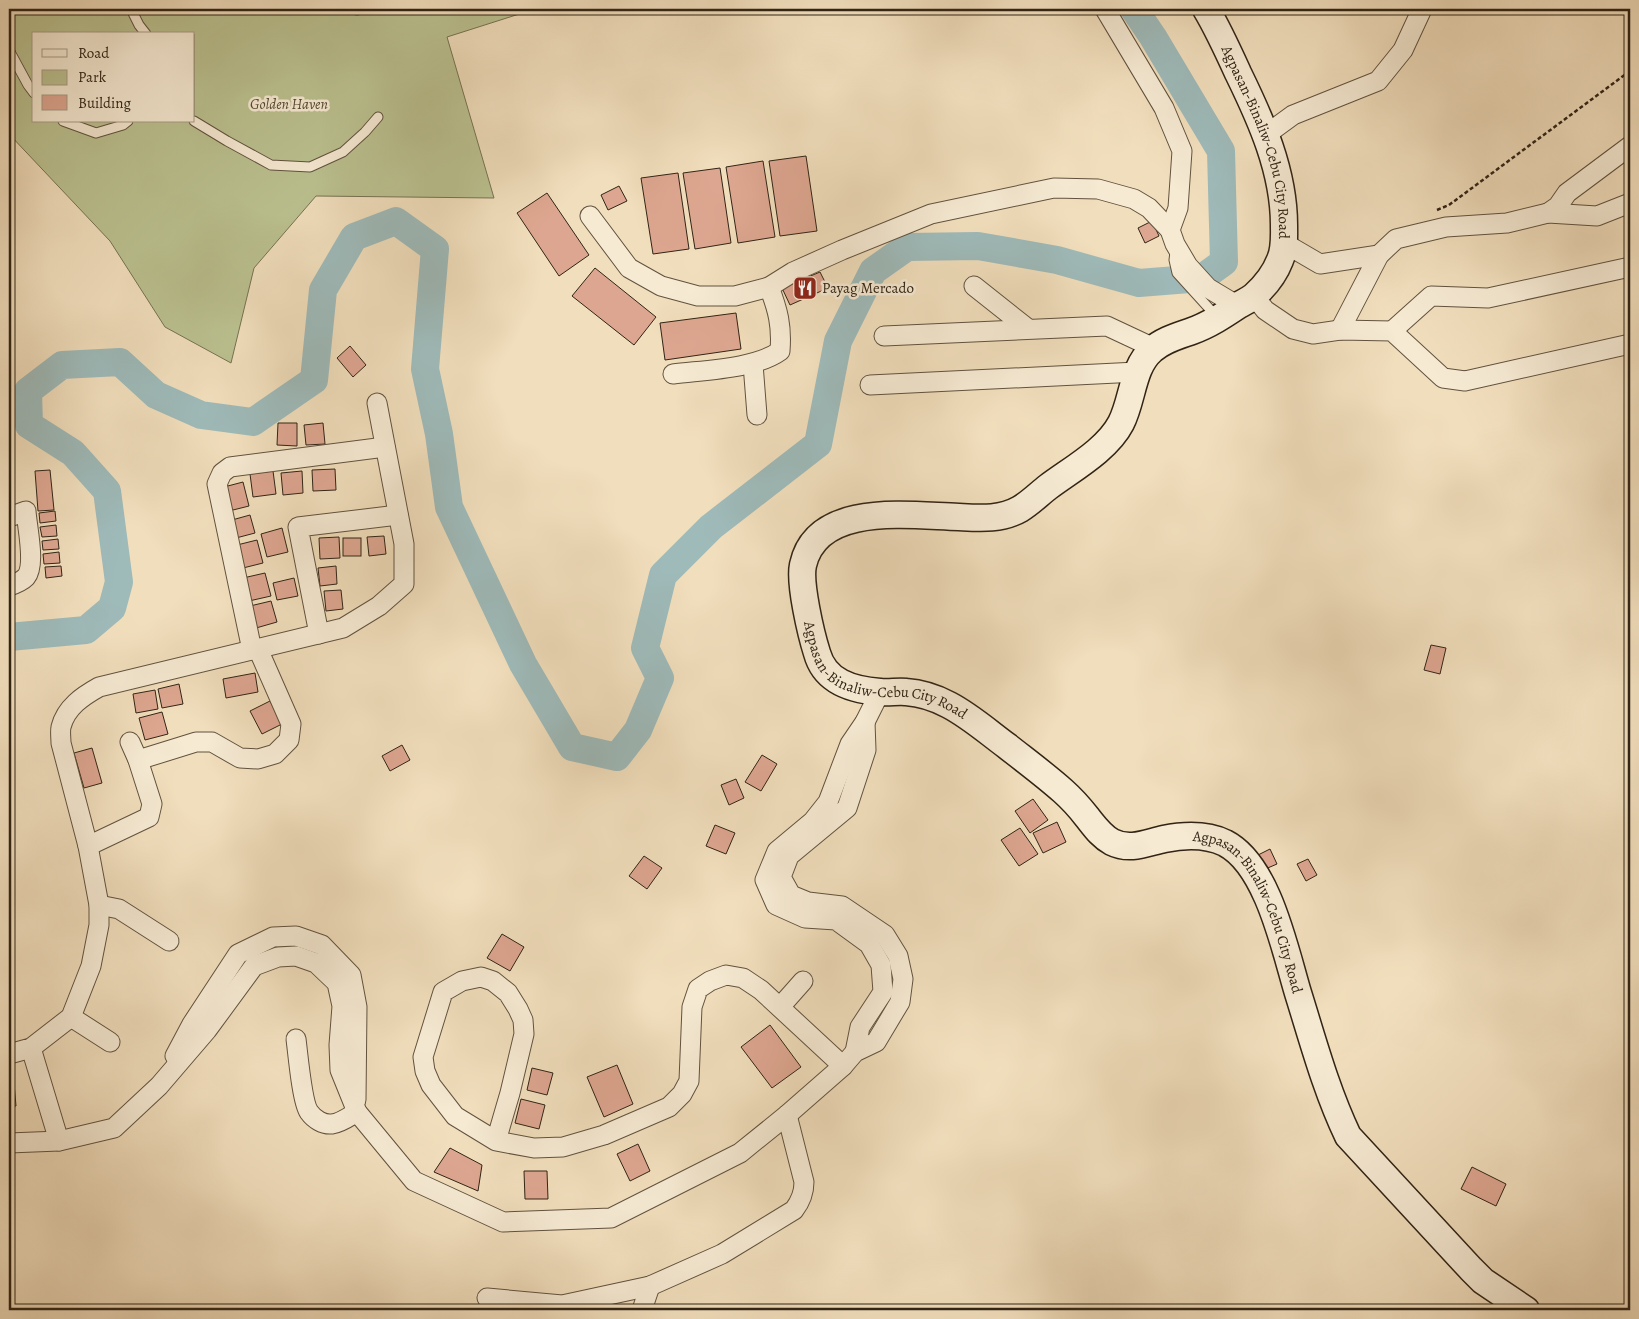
<svg xmlns="http://www.w3.org/2000/svg" width="1639" height="1319" font-family="Alegreya,serif">
	<style>
		.green { fill: #bbc190; stroke: #767252; fill-rule: evenodd }
		.lines { fill: none; stroke-linecap: round; stroke-linejoin: round }
		.river { stroke: #9ebab9; stroke-width: 28 }
		.building { fill: #dda690; stroke: #312415 }
		.lane-casing { stroke: #61523f; stroke-width: 11 }
		.street-casing { stroke: #61523f; stroke-width: 21 }
		.secondary-casing { stroke: #312415; stroke-width: 29 }
		.path { stroke: #312415; stroke-width: 2.5; stroke-dasharray: 4 2.5; stroke-linecap: butt }
		.lane { stroke: #f6ead3; stroke-width: 9 }
		.street { stroke: #f6ead3; stroke-width: 19 }
		.secondary { stroke: #f6ead3; stroke-width: 26 }
		.labels { text-anchor: middle; stroke-width: 5; stroke-linejoin: round; paint-order: stroke }
		.park-label { font-size: 15px; font-style: italic; fill: #544b34; stroke: #f6ead3 }
		.street-label { font-size: 15px; fill: #312415; stroke: #f6ead3 }
		.poi-label { font-size: 15px; fill: #312415; stroke: #f6ead3; text-anchor: start }
	</style>
	<rect width="100%" height="100%" fill="#f1debc"/>
	<filter id="stains"><feTurbulence type="fractalNoise" baseFrequency=".004" numOctaves="4"/><feColorMatrix values="0 0 0 0 .2 0 0 0 0 .09 0 0 0 0 .02 0 0 0 .5 -.17"/></filter>
	<radialGradient id="worn" r=".72"><stop offset=".6" stop-color="#630" stop-opacity="0"/><stop offset="1" stop-color="#630" stop-opacity=".3"/></radialGradient>
	<!-- green -->
	<path class="green" d="M9 9H535L447 37 494 198 316 196 254 268 231 363 165 327 110 241 9 134ZM34 34H194V121H34Z"/>
	<g class="lines">
		<!-- river -->
		<path class="river" d="M9 637 86 630 112 608 119 582 107 491 73 453 29 425 28 391 62 365 120 362 156 395 201 415 253 422 314 380 323 290 354 237 396 221 435 249 425 369 439 434 449 507 523 664 572 747 617 757 638 730 660 678 645 648 663 575 711 527 818 444 838 341 873 271 907 247 978 246 1057 260 1139 283 1202 278 1224 262 1221 151 1153 37 1134 9"/>
	</g>
	<!-- building -->
	<g class="building">
		<path d="M806 156 817 231 780 236 769 161Z"/>
		<path d="M763 161 775 237 738 243 726 167Z"/>
		<path d="M720 168 731 243 695 249 683 173Z"/>
		<path d="M678 173 689 249 653 254 641 178Z"/>
		<path d="M619 186 627 201 608 210 601 195Z"/>
		<path d="M547 193 589 255 559 276 517 213Z"/>
		<path d="M1152 221 1159 236 1145 243 1138 228Z"/>
		<path d="M595 268 656 317 634 345 572 296Z"/>
		<path d="M820 272 828 288 790 305 782 288Z"/>
		<path d="M736 313 741 349 665 360 660 323Z"/>
		<path d="M350 346 366 365 353 377 337 358Z"/>
		<path d="M278 423H297V446L277 445Z"/>
		<path d="M323 423 325 444 306 445 304 425Z"/>
		<path d="M335 469 336 490 313 491 312 470Z"/>
		<path d="M50 470 54 510 38 511 35 471Z"/>
		<path d="M273 471 276 494 253 497 250 474Z"/>
		<path d="M302 471 303 493 283 495 281 473Z"/>
		<path d="M243 482 249 506 229 511 224 487Z"/>
		<path d="M55 511 56 521 40 523 39 513Z"/>
		<path d="M250 515 255 533 236 538 232 520Z"/>
		<path d="M56 525 57 536 42 537 40 527Z"/>
		<path d="M282 528 288 552 267 557 261 534Z"/>
		<path d="M384 536 386 554 369 556 367 537Z"/>
		<path d="M339 537 340 558 320 559 319 538Z"/>
		<rect x="343" y="538" width="18" height="18"/>
		<path d="M58 539 59 549 43 550 42 541Z"/>
		<path d="M257 540 263 563 243 568 237 545Z"/>
		<path d="M59 552 60 563 44 564 43 554Z"/>
		<path d="M61 566 62 576 46 578 45 567Z"/>
		<path d="M336 566 337 584 320 586 318 568Z"/>
		<path d="M265 573 271 596 249 601 243 578Z"/>
		<path d="M294 578 298 596 277 600 273 583Z"/>
		<path d="M341 590 343 609 326 611 324 591Z"/>
		<path d="M271 601 277 622 256 628 250 606Z"/>
		<path d="M1431 645 1446 648 1440 674 1424 670Z"/>
		<path d="M255 673 258 692 226 698 223 679Z"/>
		<path d="M179 684 183 704 162 708 158 689Z"/>
		<path d="M155 690 158 709 136 713 133 694Z"/>
		<path d="M270 701 282 724 262 734 250 711Z"/>
		<path d="M162 712 168 734 145 740 139 718Z"/>
		<path d="M402 745 410 760 390 771 382 756Z"/>
		<path d="M92 748 102 783 84 788 74 753Z"/>
		<path d="M762 755 777 764 761 791 745 782Z"/>
		<path d="M736 779 744 798 729 805 721 785Z"/>
		<path d="M1033 799 1048 820 1030 833 1015 811Z"/>
		<path d="M1057 822 1066 842 1043 853 1033 833Z"/>
		<path d="M715 825 735 833 726 854 706 846Z"/>
		<path d="M1020 828 1038 854 1019 866 1001 840Z"/>
		<path d="M1270 849 1277 864 1263 870 1256 856Z"/>
		<path d="M644 856 662 868 647 889 629 876Z"/>
		<path d="M1308 859 1317 875 1306 881 1297 864Z"/>
		<path d="M502 934 524 947 510 971 487 958Z"/>
		<path d="M770 1025 801 1067 772 1088 741 1047Z"/>
		<path d="M617 1065 633 1104 604 1117 587 1077Z"/>
		<path d="M532 1068 553 1073 547 1095 527 1090Z"/>
		<path d="M9 1083H14L16 1106 9 1107Z"/>
		<path d="M521 1099 545 1105 539 1129 515 1123Z"/>
		<path d="M638 1144 650 1171 630 1181 617 1154Z"/>
		<path d="M450 1148 482 1165 478 1191 434 1172Z"/>
		<path d="M1472 1167 1506 1184 1496 1206 1461 1189Z"/>
		<path d="M524 1171H547L548 1199H525Z"/>
	</g>
	<g class="lines">
		<!-- lane casing -->
		<g class="lane-casing">
			<g id="lane">
				<path d="M131 9 139 25 146 34"/>
				<path d="M356 9 357 10"/>
				<path d="M9 50 28 85 34 93"/>
				<path d="M63 121 96 133 123 125 128 121"/>
				<path d="M194 121 227 141 271 165 310 167 343 152 365 132 378 117"/>
				<path d="M1175 252 1174 260 1177 273 1216 316"/>
			</g>
		</g>
		<!-- street casing -->
		<g class="street-casing">
			<g id="street">
				<path d="M1105 9 1164 108 1182 151 1178 208 1170 230"/>
				<path d="M1267 134 1293 115 1378 81 1403 50 1422 9"/>
				<path d="M1548 213 1558 206 1567 193 1630 146"/>
				<path d="M590 216 629 268 661 286 698 296H735L769 287 793 272 842 250 931 214 1054 188 1098 189 1134 199 1149 208 1170 230 1175 244 1188 266 1208 288 1238 306"/>
				<path d="M1284 243 1320 264 1379 255"/>
				<path d="M974 286 1027 328"/>
				<path d="M1254 296 1265 310 1293 329 1313 334 1340 330 1392 331 1443 378 1465 381 1630 344"/>
				<path d="M1340 330 1379 255 1396 239 1446 227 1507 223 1548 213 1597 216 1630 203"/>
				<path d="M1392 331 1431 296 1488 298 1630 267"/>
				<path d="M884 336 1107 326 1154 348"/>
				<path d="M753 364 757 415"/>
				<path d="M673 374C704 370 755 369 780 351 782 326 778 310 769 287"/>
				<path d="M870 385 1137 372"/>
				<path d="M9 517 26 511C27 527 36 565 26 577 21 582 15 584 9 586"/>
				<path d="M319 634 298 527 398 515"/>
				<path d="M252 650 217 484 222 473 230 467 385 447"/>
				<path d="M138 760 196 742H212L240 758 258 759 275 754 289 740 291 724 258 649"/>
				<path d="M88 846 149 817 152 804 138 760 130 742"/>
				<path d="M99 905 119 909 169 941"/>
				<path d="M780 1007 803 981"/>
				<path d="M71 1017 110 1042"/>
				<path d="M296 1039C298 1054 302 1102 309 1112 314 1119 323 1125 332 1124 341 1123 350 1116 357 1112"/>
				<path d="M31 1048 59 1141"/>
				<path d="M855 1052 860 1027 883 992 881 965 869 944 836 920 805 918 776 905 765 880 777 851 813 821 828 802 850 744 865 722 880 692"/>
				<path d="M9 1054 31 1048 71 1017 91 966 99 925V905L88 846 61 743C61 738 60 732 61 727 66 707 83 696 99 687L343 628 379 606 404 584V544L377 403"/>
				<path d="M175 1056 192 1024 238 954 273 937 296 936 322 945 351 975 357 1007 356 1100"/>
				<path d="M496 1141 510 1093 524 1034 523 1020 518 1009 508 993 493 981 481 977 462 981 443 992 423 1057 425 1071 431 1085 455 1116 496 1141 534 1148 563 1147 604 1135 669 1107 682 1094 689 1081 692 1007 698 989 710 981 726 975 743 978 761 990 843 1066"/>
				<path d="M9 1143 59 1141 114 1128 159 1086 207 1030 254 966 278 957 296 956 316 963 337 983 342 1006 339 1045 340 1070 357 1112 414 1181 503 1222 611 1218 740 1153 787 1115 843 1066 855 1052 876 1042 900 1002 903 979 898 956 885 935 842 906 808 902 791 895 781 877 789 856 847 808 866 750 865 722"/>
				<path d="M487 1298 562 1305 650 1286 722 1254 794 1210C801 1201 804 1193 804 1182L787 1115"/>
				<path d="M642 1310 650 1286"/>
			</g>
		</g>
		<!-- secondary casing -->
		<g class="secondary-casing">
			<g id="secondary">
				<path id="s1" d="M1206 9C1218 29 1228 51 1238 73 1261 120 1284 171 1284 225 1284 237 1285 249 1280 260 1275 273 1264 287 1254 296 1249 300 1244 302 1239 305 1224 315 1209 325 1192 331 1178 336 1163 340 1152 350 1132 367 1133 400 1121 423 1107 450 1072 469 1048 487 1039 494 1030 503 1020 509 1001 520 979 518 959 517 911 516 817 501 803 565 799 583 811 634 817 653 825 682 852 690 880 692 889 693 898 691 906 692 921 693 936 698 949 705 970 716 988 732 1007 746 1026 761 1045 775 1063 791 1072 799 1080 808 1087 817 1095 827 1101 836 1112 842 1130 851 1146 843 1164 839 1184 835 1206 834 1225 843 1268 865 1285 950 1298 993 1313 1041 1326 1090 1348 1136L1471 1269 1483 1281 1526 1310"/>
			</g>
		</g>
		<!-- path -->
		<path class="path" d="M1437 210 1449 205 1630 71"/>
		<!-- lane -->
		<use href="#lane" class="lane"/>
		<!-- street -->
		<use href="#street" class="street"/>
		<!-- secondary -->
		<use href="#secondary" class="secondary"/>
	</g>
	<!-- icons -->
	<defs>
		<g id="restaurant-square" transform="scale(1.25)"><rect x="-9" y="-9" width="18" height="18" rx="4" fill="#8f2418" stroke="#f6ead3"/><path d="M-5-6h1v4h1v-4h1v4h1v-4h1v5L-1.5 .5V6h-2V.5L-5-1ZM5-6V6H3V1.5H1.5Q1.5-4 5-6Z" fill="#fff"/></g>
	</defs>
	<g fill-rule="evenodd">
		<use href="#restaurant-square" x="805" y="288"/>
	</g>
	<g class="labels">
		<!-- park labels -->
		<g class="park-label">
			<text x="289" y="109">Golden Haven</text>
		</g>
		<!-- street labels -->
		<g class="street-label">
			<text dy="5" stroke="none"><textPath href="#s1" startOffset="144">Agpasan-Binaliw-Cebu City Road</textPath></text>
			<text dy="5" stroke="none"><textPath href="#s1" startOffset="1041">Agpasan-Binaliw-Cebu City Road</textPath></text>
			<text dy="5" stroke="none"><textPath href="#s1" startOffset="1521">Agpasan-Binaliw-Cebu City Road</textPath></text>
		</g>
		<!-- poi labels -->
		<g class="poi-label">
			<text x="822" y="293">Payag Mercado</text>
		</g>
	</g>
	<!-- margin -->
	<rect width="1639" height="1319" fill="none" stroke="#f1debc" stroke-width="30"/>
	<rect x="10" y="10" width="1619" height="1299" fill="none" stroke="#312415" stroke-width="2.5"/>
	<rect x="15" y="15" width="1609" height="1289" fill="none" stroke="#312415"/>
	<!-- legend -->
	<rect x="32" y="32" width="162" height="90" fill="#f6ead3" stroke="#a79b87"/>
	<rect x="42" y="49" width="25" height="8" fill="#f6ead3" stroke="#a79b87"/>
	<text x="78" y="58" font-size="15" fill="#312415">Road</text>
	<rect x="42" y="70" width="25" height="15" fill="#bbc190" stroke="#a79b87"/>
	<text x="78" y="82" font-size="15" fill="#312415">Park</text>
	<rect x="42" y="95" width="25" height="15" fill="#dda690" stroke="#a79b87"/>
	<text x="78" y="108" font-size="15" fill="#312415">Building</text>
	<rect width="100%" height="100%" filter="url(#stains)"/>
	<rect width="100%" height="100%" fill="url(#worn)"/>
</svg>
